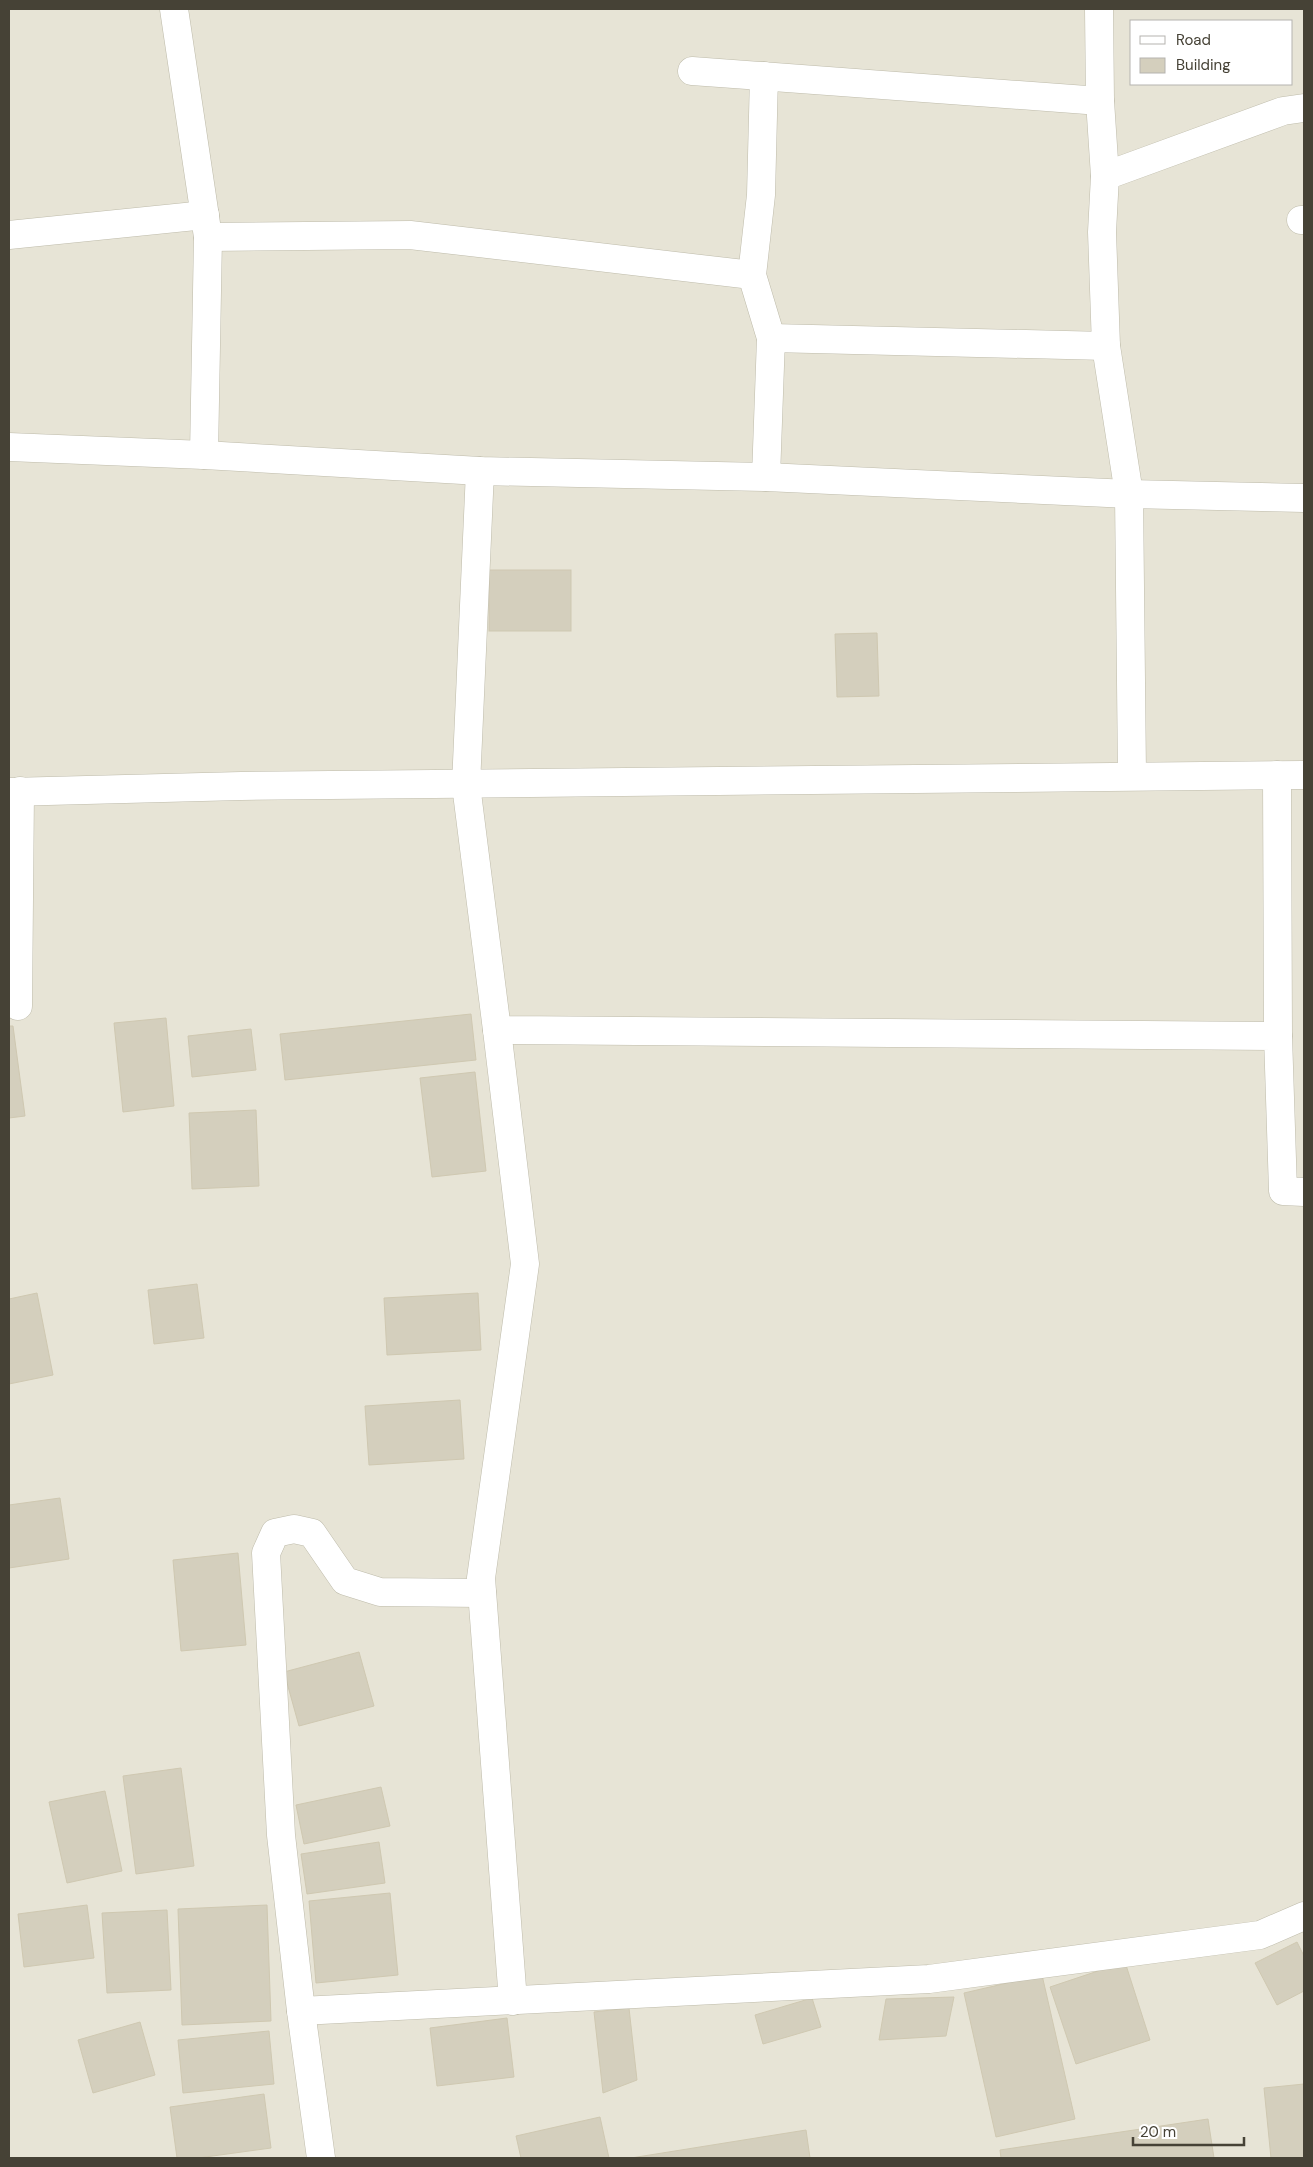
<svg xmlns="http://www.w3.org/2000/svg" width="1313" height="2167" font-family="'DM Sans',sans-serif">
	<style>
		.residential { fill: #e7e4d6; fill-rule: evenodd }
		.building { fill: #d4cfbd; stroke: #cfc8b1 }
		.lines { fill: none; stroke-linecap: round; stroke-linejoin: round }
		.minor-casing { stroke: #bebbaa; stroke-width: 29 }
		.minor { stroke: #fff; stroke-width: 28 }
	</style>
	<rect width="100%" height="100%" fill="#f3f1e7"/>
	<!-- residential -->
	<path class="residential" d="M9 9H1304V2158H9ZM1132 21H1292V84H1132Z"/>
	<!-- building -->
	<g class="building">
		<rect x="489" y="570" width="82" height="61"/>
		<path d="M877 633 879 696 837 697 835 634Z"/>
		<path d="M471 1014 476 1060 285 1080 280 1034Z"/>
		<path d="M166 1018 174 1106 123 1112 114 1023Z"/>
		<path d="M9 1026H13L25 1116 9 1118Z"/>
		<path d="M251 1029 256 1070 192 1077 188 1036Z"/>
		<path d="M475 1072 486 1171 432 1177 420 1078Z"/>
		<path d="M256 1110 259 1186 192 1189 189 1113Z"/>
		<path d="M197 1284 204 1338 154 1344 148 1290Z"/>
		<path d="M37 1293 53 1375 9 1384V1299Z"/>
		<path d="M478 1293 481 1350 387 1355 384 1298Z"/>
		<path d="M460 1400 464 1459 369 1465 365 1406Z"/>
		<path d="M60 1498 69 1559 9 1568V1505Z"/>
		<path d="M238 1553 246 1645 181 1651 173 1560Z"/>
		<path d="M359 1652 374 1706 299 1726 284 1672Z"/>
		<path d="M181 1768 194 1866 136 1874 123 1776Z"/>
		<path d="M381 1787 390 1826 304 1844 296 1805Z"/>
		<path d="M105 1791 122 1871 67 1883 49 1802Z"/>
		<path d="M379 1842 385 1883 307 1894 301 1854Z"/>
		<path d="M390 1893 398 1975 316 1983 309 1901Z"/>
		<path d="M87 1905 94 1958 24 1967 18 1914Z"/>
		<path d="M267 1905 271 2021 182 2025 178 1909Z"/>
		<path d="M167 1910 171 1990 107 1993 102 1913Z"/>
		<path d="M1297 1942 1304 1956V1991L1277 2005 1255 1963Z"/>
		<path d="M1125 1962 1150 2040 1076 2064 1050 1987Z"/>
		<path d="M1042 1975 1075 2119 996 2137 964 1993Z"/>
		<path d="M954 1997 946 2036 879 2040 886 1999Z"/>
		<path d="M812 1998 821 2027 763 2044 755 2015Z"/>
		<path d="M629 2008 637 2080 603 2093 594 2012Z"/>
		<path d="M507 2018 514 2077 437 2086 430 2028Z"/>
		<path d="M140 2022 155 2075 93 2093 78 2040Z"/>
		<path d="M269 2031 274 2084 183 2093 178 2040Z"/>
		<path d="M1304 2084V2158H1271L1264 2088Z"/>
		<path d="M264 2094 271 2148 198 2158H177L170 2107Z"/>
		<path d="M600 2117 609 2158H521L516 2136Z"/>
		<path d="M1208 2119 1214 2158H1001L1000 2150Z"/>
		<path d="M806 2130 810 2158H631Z"/>
	</g>
	<g class="lines">
		<!-- minor casing -->
		<g class="minor-casing">
			<g id="minor">
				<path d="M174 9 208 237 204 455"/>
				<path d="M1099 9 1100 101 1105 176 1102 232 1106 346 1129 494 1132 775"/>
				<path d="M692 71 1100 101"/>
				<path d="M764 76 761 195 752 275 771 338 766 477"/>
				<path d="M1105 176 1283 111 1304 108"/>
				<path d="M1301 220H1304"/>
				<path d="M9 235 205 215"/>
				<path d="M208 237 410 235 752 275"/>
				<path d="M771 338 1106 346"/>
				<path d="M9 447 204 455 480 471 766 477 1129 494 1304 498"/>
				<path d="M480 471 466 785 497 1030 1278 1036 1283 1191 1304 1192"/>
				<path d="M1277 775 1278 1036"/>
				<path d="M9 792 241 786 1304 775"/>
				<path d="M18 1006 20 791"/>
				<path d="M497 1030 525 1264 481 1578 513 2001"/>
				<path d="M301 2011 281 1835 266 1553 275 1533 294 1529 312 1533 345 1581 380 1592 482 1593"/>
				<path d="M321 2158 301 2011 929 1979 1260 1935 1304 1916"/>
			</g>
		</g>
		<!-- minor -->
		<use href="#minor" class="minor"/>
	</g>
	<!-- border -->
	<rect width="1313" height="2167" fill="none" stroke="#464236" stroke-width="20"/>
	<!-- legend -->
	<rect x="1130" y="20" width="162" height="65" fill="#ffffff" stroke="#b5b3af"/>
	<rect x="1140" y="36" width="25" height="8" fill="#ffffff" stroke="#b5b3af"/>
	<text x="1176" y="45" font-size="15" fill="#464236">Road</text>
	<rect x="1140" y="58" width="25" height="15" fill="#d4cfbd" stroke="#b5b3af"/>
	<text x="1176" y="70" font-size="15" fill="#464236">Building</text>
	<!-- scale -->
	<path d="M1133 2137v8h111v-8" fill="none" stroke="#464236" stroke-width="2.5"/>
	<text x="1140" y="2137" font-size="15" fill="#464236" stroke="#ffffff" stroke-width="4" paint-order="stroke">20 m</text>
</svg>
